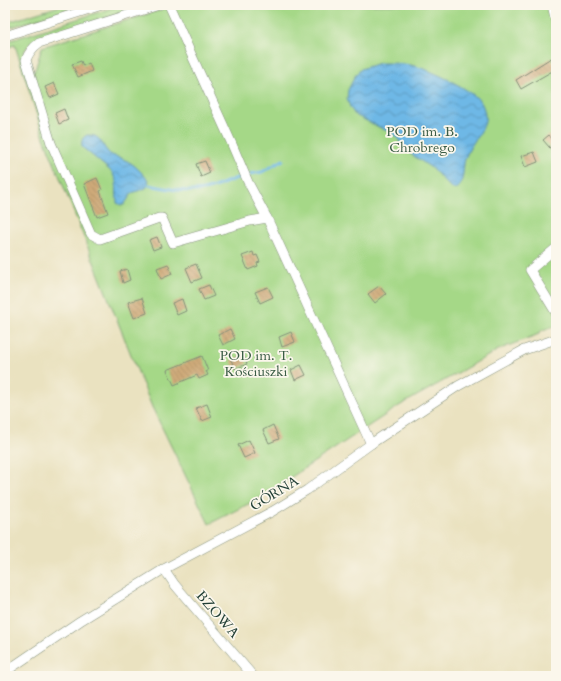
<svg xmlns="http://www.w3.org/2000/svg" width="561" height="681" font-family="Cardo,serif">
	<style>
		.green { fill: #a5d887; stroke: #628a5e }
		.water { fill: url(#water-waves); stroke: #467a8d }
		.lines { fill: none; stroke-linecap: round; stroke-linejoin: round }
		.stream { stroke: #6eb8e6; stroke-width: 3 }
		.building { fill: url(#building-back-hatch) }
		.minor-casing { stroke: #84907a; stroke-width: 10 }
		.minor { stroke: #fff; stroke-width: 9 }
		.labels { text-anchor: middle; stroke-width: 3.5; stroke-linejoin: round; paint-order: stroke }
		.park-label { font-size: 14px; fill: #3a5c45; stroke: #fbf7ec }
		.street-label { font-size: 14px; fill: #1f3d34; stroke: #fbf7ec }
	</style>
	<defs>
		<pattern id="water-waves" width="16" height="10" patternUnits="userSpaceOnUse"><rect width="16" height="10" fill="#6eb8e6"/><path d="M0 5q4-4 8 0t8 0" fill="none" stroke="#5a97bb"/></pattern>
		<pattern id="building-back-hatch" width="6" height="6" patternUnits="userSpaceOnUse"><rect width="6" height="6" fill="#cfaa79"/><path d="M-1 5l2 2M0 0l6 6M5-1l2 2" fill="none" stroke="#a78c64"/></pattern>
	</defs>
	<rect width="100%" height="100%" fill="#fbf7ec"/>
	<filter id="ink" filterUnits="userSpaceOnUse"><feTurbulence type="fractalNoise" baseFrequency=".025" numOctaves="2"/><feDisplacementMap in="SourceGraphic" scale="8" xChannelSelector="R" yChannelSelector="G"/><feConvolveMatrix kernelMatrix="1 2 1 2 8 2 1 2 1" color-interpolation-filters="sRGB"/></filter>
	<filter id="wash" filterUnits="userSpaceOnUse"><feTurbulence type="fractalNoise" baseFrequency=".012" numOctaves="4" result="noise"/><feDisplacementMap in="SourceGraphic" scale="16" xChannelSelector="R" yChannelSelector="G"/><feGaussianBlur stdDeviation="0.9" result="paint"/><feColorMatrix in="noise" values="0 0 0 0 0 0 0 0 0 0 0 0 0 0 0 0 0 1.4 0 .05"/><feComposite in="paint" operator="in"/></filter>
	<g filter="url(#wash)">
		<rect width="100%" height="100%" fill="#eae2c0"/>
		<!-- green -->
		<g class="green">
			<path d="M63 5H83L5 29V23Z"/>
			<path d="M121 5H147L36 40C20 50 22 56 30 72L35 70 42 47 176 5H556V326L542 330 539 334 500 349 399 406 258 499 209 524 152 407 44 138 15 45 5 48V42Z"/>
		</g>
		<!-- water -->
		<g class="water">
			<path d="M379 63C392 63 406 63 418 67 433 71 470 89 480 101 484 106 486 116 485 122 483 131 471 144 467 154 461 166 466 177 458 188L454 189 450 187 433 169 405 150 397 137 393 134 355 115 350 107 347 99 348 90 355 76 361 69Z"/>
			<path d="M87 135C102 134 101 146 110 154 115 157 120 157 125 160 135 164 142 173 149 181L146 188 132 193 124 205H121L117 203 116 181 112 172 82 147C81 141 82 138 87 135Z"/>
		</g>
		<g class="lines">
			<!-- stream -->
			<g class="stream">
				<path d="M250 174 262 172 283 160"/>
				<path d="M148 185C167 188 192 195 211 188 222 185 232 179 243 176"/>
			</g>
		</g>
		<g id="blocks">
			<!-- building -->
			<g class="building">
				<path d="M551 58 556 69 521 89 516 80Z"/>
				<path d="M81 61 83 66 89 63 92 71 78 77 72 64Z"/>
				<path d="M54 83 59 94 50 98 45 87Z"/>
				<path d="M64 109 68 120 59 124 55 113Z"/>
				<path d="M549 135 556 143V155L543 140Z"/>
				<path d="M534 152 538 162 525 167 521 156Z"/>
				<path d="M205 161 210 173 201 177 196 164Z"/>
				<path d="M97 178 102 190 100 191 108 213 97 217 84 184Z"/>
				<path d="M157 237 161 247 153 250 149 240Z"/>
				<path d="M253 252 254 256 257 255 260 262 257 263 258 266 248 270 242 256Z"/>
				<path d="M168 264 172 274 161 279 157 268Z"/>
				<path d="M196 264 202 278 192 282 186 268Z"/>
				<path d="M127 269 130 280 123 283 120 271Z"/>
				<path d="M209 285 214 296 204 300 199 289Z"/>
				<path d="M379 286 386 294 375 303 368 294Z"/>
				<path d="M268 287 273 297 260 303 255 292Z"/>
				<path d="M142 298 147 313 134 318 128 302Z"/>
				<path d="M182 299 186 311 177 315 172 303Z"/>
				<path d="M230 329 235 339 223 345 218 335Z"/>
				<path d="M291 332 295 342 282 347 279 337Z"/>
				<path d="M244 355 247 364 235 369 231 360Z"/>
				<path d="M202 356 208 371H206L208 375 199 379 197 375 174 385 167 370Z"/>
				<path d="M301 365 306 375 295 380 291 370Z"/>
				<path d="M207 404 212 417 202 421 196 408Z"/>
				<path d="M273 425 279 439 269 443 263 430Z"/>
				<path d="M249 440 255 453 244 458 238 445Z"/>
			</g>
		</g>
	</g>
	<g filter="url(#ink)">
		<use href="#blocks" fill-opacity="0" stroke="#84907a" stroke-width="1"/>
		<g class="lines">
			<!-- minor casing -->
			<g class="minor-casing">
				<g id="minor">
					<path d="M159 5 39 43C32 48 29 52 26 60L51 143 91 234 100 239 159 218H162L173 243 250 221 267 218"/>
					<path d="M169 5 231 142 248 182 267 218 371 444"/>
					<path d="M552 5 556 22"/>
					<path d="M5 36 102 5"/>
					<path d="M556 248 530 270 556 313"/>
					<path d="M164 569 175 585 253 676"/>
					<path d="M5 672 80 621 164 569 273 511 307 490 375 441 458 386 524 350 556 339"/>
				</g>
			</g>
			<!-- minor -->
			<use href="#minor" class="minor"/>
		</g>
	</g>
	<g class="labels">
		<!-- park labels -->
		<g class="park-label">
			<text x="422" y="136">POD im. B.<tspan x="422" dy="16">Chrobrego</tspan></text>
			<text x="256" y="360">POD im. T.<tspan x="256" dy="16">Kościuszki</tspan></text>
		</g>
		<!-- street labels -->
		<g class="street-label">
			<text transform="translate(274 493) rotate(-31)" y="5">GÓRNA</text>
			<text transform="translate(218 614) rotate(49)" y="5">BZOWA</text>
		</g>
	</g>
	<!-- margin -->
	<rect width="561" height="681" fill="none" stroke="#fbf7ec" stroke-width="20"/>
</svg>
